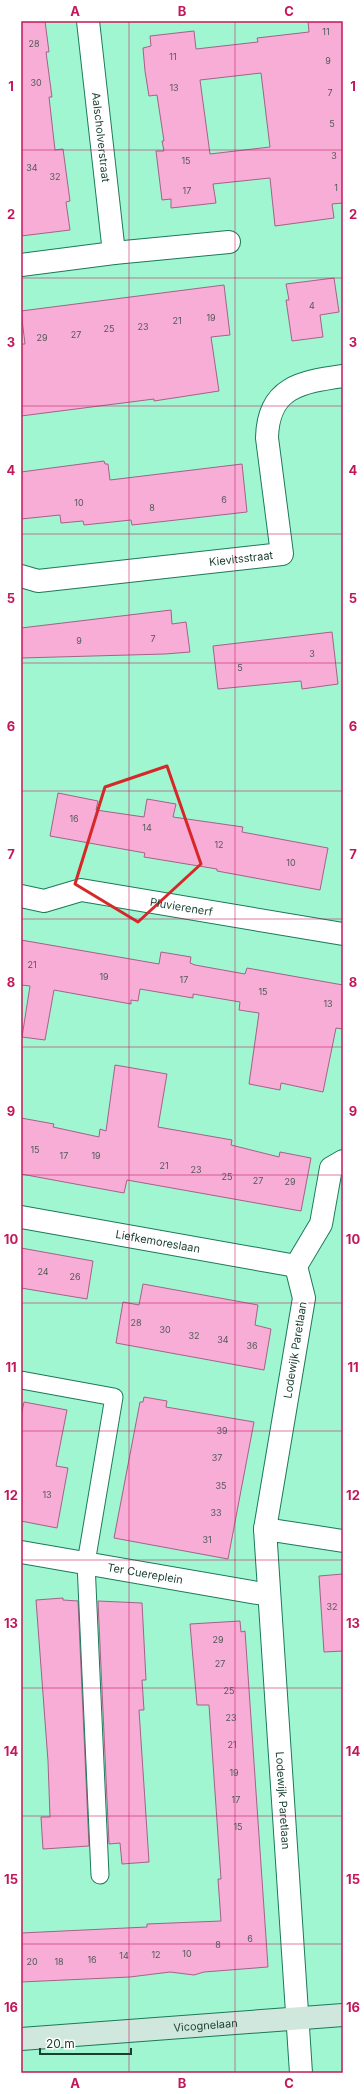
<svg xmlns="http://www.w3.org/2000/svg" width="364" height="2094" font-family="Inter,sans-serif">
	<style>
		.building { fill: #f7add6; stroke: #a46288; fill-rule: evenodd }
		.lines { fill: none; stroke-linecap: round; stroke-linejoin: round }
		.lane-casing { stroke: #1c7959; stroke-width: 19 }
		.street-casing { stroke: #1c7959; stroke-width: 24 }
		.secondary-casing { stroke: #1c7959; stroke-width: 24 }
		.lane { stroke: #fff; stroke-width: 17 }
		.street { stroke: #fff; stroke-width: 22 }
		.secondary { stroke: #cfe7dd; stroke-width: 22 }
		.marked { fill: none; stroke: #d62828; stroke-width: 3; stroke-linejoin: round }
		.grid { fill: none; stroke: #c2185b; stroke-width: 1; stroke-opacity: 0.55 }
		.labels { text-anchor: middle; stroke-width: 3.5; stroke-linejoin: round; paint-order: stroke }
		.number-label { font-size: 9px; fill: #515a59 }
		.street-label { font-size: 11px; fill: #1a3e2f; stroke: #fff }
		.neatline { fill: none; stroke: #c2185b; stroke-width: 1.5 }
		.grid-label { font-size: 13px; text-anchor: middle; font-weight: bold; fill: #c2185b }
	</style>
	<rect width="100%" height="100%" fill="#a0f6d0"/>
	<!-- building -->
	<g class="building">
		<path d="M21 21H45L49 52H46L52 97H49L55 150 63 149 70 201 66 202 70 230 21 236Z"/>
		<path d="M308 21H343V203L332 204 334 218 275 226 270 178 213 184 216 203 171 208V199L162 200 156 151H164L162 141H164L157 95 149 96 145 71 143 48 151 46 150 36 194 31 196 49 258 42 257 38 309 32ZM261 73 270 147 210 154 200 80Z"/>
		<path d="M334 278 339 312 320 315 323 337 292 341 286 300H289L286 284Z"/>
		<path d="M224 285 230 335 211 337 219 391 154 401V399L21 416V344H25L21 311Z"/>
		<path d="M104 461 105 464H108L110 480 242 464 247 512 132 525 131 520 84 525 83 521 61 523 60 515 21 519V472Z"/>
		<path d="M171 610 172 624 186 622 190 652 165 654 21 658V628Z"/>
		<path d="M332 632 338 684 302 689 301 681 218 689 213 646Z"/>
		<path d="M58 793 98 801 96 810 144 817 147 799 176 804 173 817 243 827 242 832 328 848 320 890 217 871V869L144 857 145 853 50 836Z"/>
		<path d="M21 940 159 964 161 952 191 957 190 963 195 965 245 974 247 968 343 985V1029L336 1028 323 1092 281 1083 280 1090 249 1084 259 1013 239 1010 240 1002 193 994V998L140 989 138 1001 131 1000V1004L54 990 45 1040 22 1037 30 986 21 985Z"/>
		<path d="M115 1065 167 1074 158 1127 232 1140 231 1145 279 1157 280 1152 311 1158 301 1211 127 1180 124 1193 21 1174V1118L54 1124 53 1127 99 1137 100 1129 106 1131Z"/>
		<path d="M21 1248 93 1261 87 1299 21 1288Z"/>
		<path d="M143 1284 258 1305 255 1325 271 1329 264 1370 116 1343 123 1302 139 1305Z"/>
		<path d="M144 1397 167 1401 166 1407 254 1422 228 1559 114 1538 140 1402H143Z"/>
		<path d="M24 1402 67 1410 56 1466 68 1468 57 1528 21 1521V1416Z"/>
		<path d="M343 1574V1651L324 1652 319 1576Z"/>
		<path d="M63 1598V1600L78 1601 89 1846 43 1849 41 1817H50L48 1761 36 1600Z"/>
		<path d="M98 1601 142 1603 146 1680H142L144 1710H139L149 1862 122 1864 120 1843 109 1844Z"/>
		<path d="M240 1621 241 1632 245 1631 268 1967 204 1972 194 1975 170 1972 130 1977 21 1982V1933L147 1927V1924L221 1921 218 1879H221L209 1705H197L190 1624Z"/>
	</g>
	<g class="lines">
		<!-- lane casing -->
		<g class="lane-casing">
			<path id="lane" d="M21 1380 114 1397 86 1563 100 1875"/>
		</g>
		<!-- street casing -->
		<g class="street-casing">
			<g id="street">
				<path id="s1" d="M88 21 114 253"/>
				<path d="M21 265 114 253 229 242"/>
				<path id="s2" d="M21 576 38 581 282 554 267 438C268 387 301 382 343 376"/>
				<path id="s3" d="M21 896 44 901 81 890 343 934"/>
				<path d="M343 1161 331 1168 321 1224 296 1266 304 1298 265 1529 343 1541"/>
				<path id="s4" d="M21 1217 296 1266"/>
				<path id="s5" d="M265 1529 301 2073"/>
				<path id="s6" d="M21 1552 269 1595"/>
			</g>
		</g>
		<!-- secondary casing -->
		<g class="secondary-casing">
			<g id="secondary">
				<path id="s7" d="M21 2039 343 2015"/>
			</g>
		</g>
		<!-- lane -->
		<use href="#lane" class="lane"/>
		<!-- street -->
		<use href="#street" class="street"/>
		<!-- secondary -->
		<use href="#secondary" class="secondary"/>
	</g>
	<!-- marked area -->
	<path class="marked" d="M167 766 201 864 138 922 75 884 105 787Z"/>
	<!-- grid -->
	<path class="grid" d="M129 21V2073M235 21V2073M21 150H343M21 278H343M21 406H343M21 534H343M21 663H343M21 791H343M21 919H343M21 1047H343M21 1175H343M21 1303H343M21 1431H343M21 1560H343M21 1688H343M21 1816H343M21 1944H343"/>
	<g class="labels">
		<!-- number labels -->
		<g class="number-label">
			<text x="326" y="35">11</text>
			<text x="34" y="47">28</text>
			<text x="173" y="60">11</text>
			<text x="328" y="64">9</text>
			<text x="36" y="86">30</text>
			<text x="174" y="91">13</text>
			<text x="330" y="96">7</text>
			<text x="332" y="127">5</text>
			<text x="334" y="159">3</text>
			<text x="186" y="164">15</text>
			<text x="32" y="171">34</text>
			<text x="55" y="180">32</text>
			<text x="336" y="191">1</text>
			<text x="187" y="194">17</text>
			<text x="312" y="309">4</text>
			<text x="211" y="321">19</text>
			<text x="177" y="324">21</text>
			<text x="143" y="330">23</text>
			<text x="109" y="332">25</text>
			<text x="76" y="338">27</text>
			<text x="42" y="341">29</text>
			<text x="224" y="503">6</text>
			<text x="79" y="506">10</text>
			<text x="152" y="511">8</text>
			<text x="153" y="642">7</text>
			<text x="79" y="644">9</text>
			<text x="312" y="657">3</text>
			<text x="240" y="671">5</text>
			<text x="74" y="822">16</text>
			<text x="147" y="831">14</text>
			<text x="219" y="848">12</text>
			<text x="291" y="866">10</text>
			<text x="32" y="968">21</text>
			<text x="104" y="980">19</text>
			<text x="184" y="983">17</text>
			<text x="263" y="995">15</text>
			<text x="328" y="1007">13</text>
			<text x="35" y="1153">15</text>
			<text x="64" y="1159">17</text>
			<text x="96" y="1159">19</text>
			<text x="164" y="1169">21</text>
			<text x="196" y="1173">23</text>
			<text x="227" y="1180">25</text>
			<text x="258" y="1184">27</text>
			<text x="290" y="1185">29</text>
			<text x="43" y="1275">24</text>
			<text x="75" y="1280">26</text>
			<text x="136" y="1326">28</text>
			<text x="165" y="1333">30</text>
			<text x="194" y="1339">32</text>
			<text x="223" y="1343">34</text>
			<text x="252" y="1349">36</text>
			<text x="222" y="1434">39</text>
			<text x="217" y="1461">37</text>
			<text x="221" y="1489">35</text>
			<text x="47" y="1498">13</text>
			<text x="216" y="1516">33</text>
			<text x="207" y="1543">31</text>
			<text x="332" y="1610">32</text>
			<text x="218" y="1643">29</text>
			<text x="220" y="1667">27</text>
			<text x="229" y="1694">25</text>
			<text x="231" y="1721">23</text>
			<text x="232" y="1748">21</text>
			<text x="234" y="1776">19</text>
			<text x="236" y="1803">17</text>
			<text x="238" y="1830">15</text>
			<text x="250" y="1942">6</text>
			<text x="218" y="1948">8</text>
			<text x="187" y="1957">10</text>
			<text x="156" y="1958">12</text>
			<text x="124" y="1959">14</text>
			<text x="92" y="1963">16</text>
			<text x="32" y="1965">20</text>
			<text x="59" y="1965">18</text>
		</g>
		<!-- street labels -->
		<g class="street-label">
			<text dy="4" stroke="none"><textPath href="#s1" startOffset="117">Aalscholverstraat</textPath></text>
			<text dy="4" stroke="none"><textPath href="#s2" startOffset="222">Kievitsstraat</textPath></text>
			<text dy="4" stroke="none"><textPath href="#s3" startOffset="164">Pluvierenerf</textPath></text>
			<text dy="4" stroke="none"><textPath href="#s4" startOffset="139">Liefkemoreslaan</textPath></text>
			<text transform="translate(295 1350) rotate(-81)" y="4">Lodewijk Paretlaan</text>
			<text dy="4" stroke="none"><textPath href="#s6" startOffset="126">Ter Cuereplein</textPath></text>
			<text dy="4" stroke="none"><textPath href="#s5" startOffset="272">Lodewijk Paretlaan</textPath></text>
			<text dy="4" stroke="none"><textPath href="#s7" startOffset="185">Vicognelaan</textPath></text>
		</g>
	</g>
	<!-- border -->
	<rect width="364" height="2094" fill="none" stroke="#ffffff" stroke-width="44"/>
	<!-- scale -->
	<path d="M40 2048v6h91v-6" fill="none" stroke="#1a3e2f" stroke-width="2"/>
	<text x="46" y="2048" font-size="12" fill="#1a3e2f" stroke="#ffffff" stroke-width="3" paint-order="stroke">20 m</text>
	<rect x="22" y="22" width="320" height="2050" class="neatline"/>
	<g class="grid-label">
		<text x="75" y="16">A</text>
		<text x="182" y="16">B</text>
		<text x="289" y="16">C</text>
		<text x="11" y="91">1</text>
		<text x="353" y="91">1</text>
		<text x="11" y="219">2</text>
		<text x="353" y="219">2</text>
		<text x="11" y="347">3</text>
		<text x="353" y="347">3</text>
		<text x="11" y="475">4</text>
		<text x="353" y="475">4</text>
		<text x="11" y="603">5</text>
		<text x="353" y="603">5</text>
		<text x="11" y="731">6</text>
		<text x="353" y="731">6</text>
		<text x="11" y="859">7</text>
		<text x="353" y="859">7</text>
		<text x="11" y="987">8</text>
		<text x="353" y="987">8</text>
		<text x="11" y="1116">9</text>
		<text x="353" y="1116">9</text>
		<text x="11" y="1244">10</text>
		<text x="353" y="1244">10</text>
		<text x="11" y="1372">11</text>
		<text x="353" y="1372">11</text>
		<text x="11" y="1500">12</text>
		<text x="353" y="1500">12</text>
		<text x="11" y="1628">13</text>
		<text x="353" y="1628">13</text>
		<text x="11" y="1756">14</text>
		<text x="353" y="1756">14</text>
		<text x="11" y="1884">15</text>
		<text x="353" y="1884">15</text>
		<text x="11" y="2012">16</text>
		<text x="353" y="2012">16</text>
		<text x="75" y="2088">A</text>
		<text x="182" y="2088">B</text>
		<text x="289" y="2088">C</text>
	</g>
</svg>
